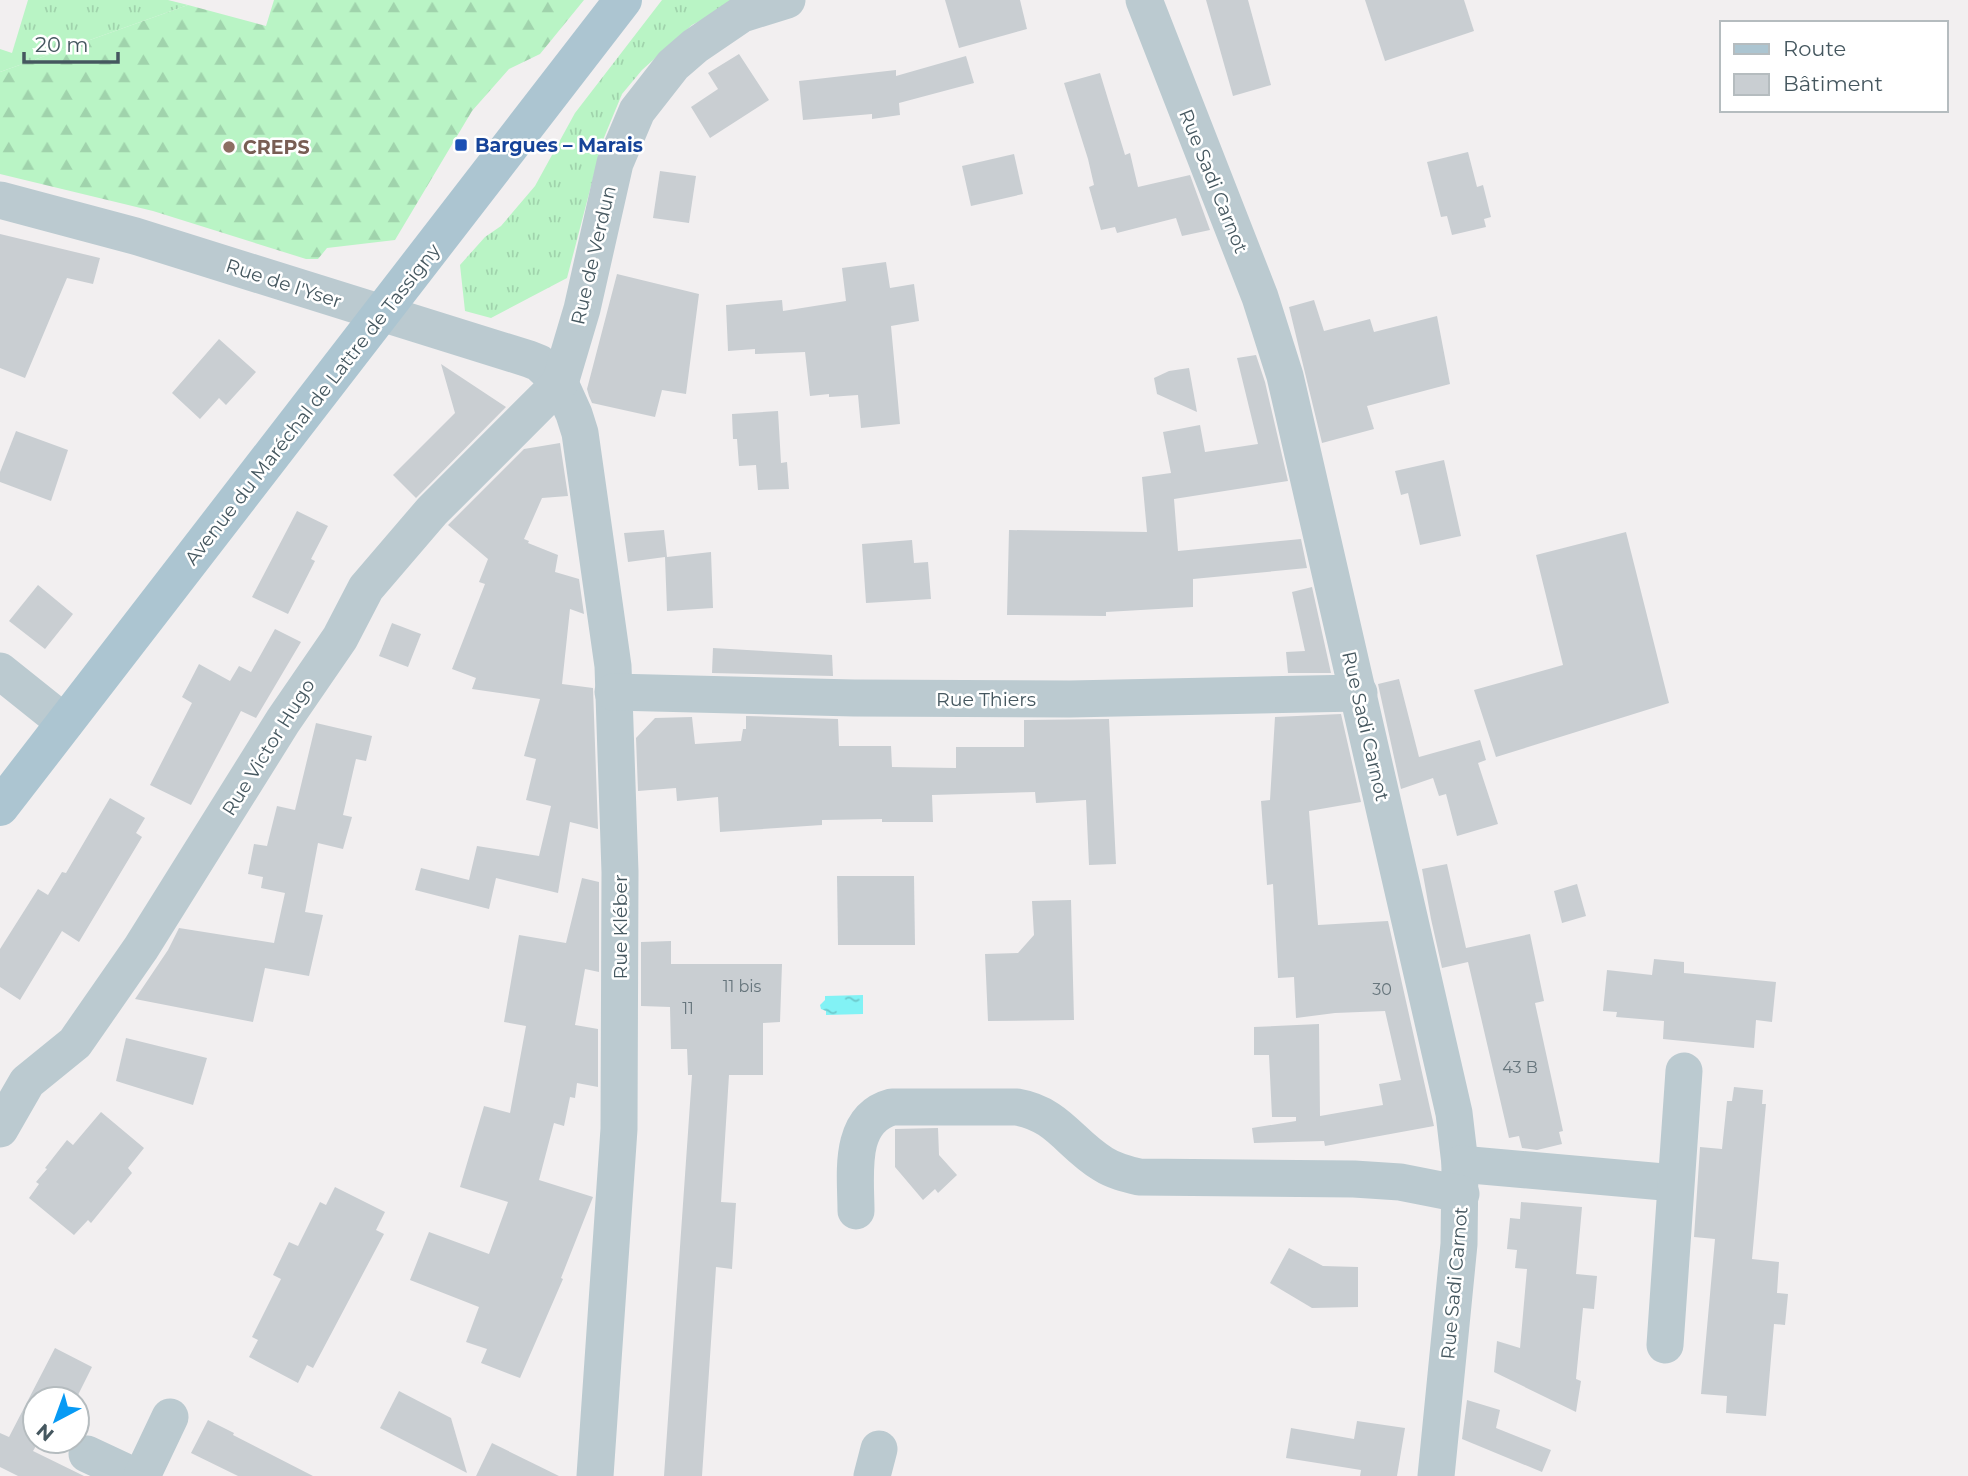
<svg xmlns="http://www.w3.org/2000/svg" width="1968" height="1476" font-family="Montserrat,sans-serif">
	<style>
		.grass { fill: url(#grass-tufts) }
		.forest { fill: url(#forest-firs) }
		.water { fill: url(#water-ripples) }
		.building { fill: #c9ced2 }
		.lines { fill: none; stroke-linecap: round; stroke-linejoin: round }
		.minor { stroke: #bbcad0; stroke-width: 37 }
		.major { stroke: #acc5d1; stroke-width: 38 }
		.transit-dot { fill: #1a4fb4; stroke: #fff; stroke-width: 2.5 }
		.education-dot { fill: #8d6e63; stroke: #fff; stroke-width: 2.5 }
		.labels { text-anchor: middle; stroke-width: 5; stroke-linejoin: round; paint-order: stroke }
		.number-label { font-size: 16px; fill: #66757c }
		.transit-label { font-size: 19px; font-weight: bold; fill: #164399; stroke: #fff; text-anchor: start }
		.education-label { font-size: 19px; font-weight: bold; fill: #785e54; stroke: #fff; text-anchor: start }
		.street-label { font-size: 19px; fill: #45575f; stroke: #fff }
	</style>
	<defs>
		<pattern id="grass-tufts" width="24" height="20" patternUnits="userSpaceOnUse" patternTransform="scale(1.75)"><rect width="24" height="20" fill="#b9f4c5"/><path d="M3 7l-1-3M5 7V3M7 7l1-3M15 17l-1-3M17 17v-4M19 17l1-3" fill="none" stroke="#a0d3ac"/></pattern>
		<pattern id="forest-firs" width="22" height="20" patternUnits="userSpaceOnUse" patternTransform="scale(1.75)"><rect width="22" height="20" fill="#b9f4c5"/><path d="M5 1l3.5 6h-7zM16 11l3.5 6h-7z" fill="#a0d3ac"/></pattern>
		<pattern id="water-ripples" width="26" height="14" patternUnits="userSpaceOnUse" patternTransform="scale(1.75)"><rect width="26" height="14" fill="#82f2f5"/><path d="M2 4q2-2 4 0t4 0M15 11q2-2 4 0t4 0" fill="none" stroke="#6cc7ca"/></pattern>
	</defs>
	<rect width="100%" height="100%" fill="#f2eff0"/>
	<!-- grass -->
	<g class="grass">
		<path d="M28 0H168L188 5 0 72V49L12 53Z"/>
		<path d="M662 0H741L692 25 642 70 622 94 603 140 567 278 491 318 465 311 460 265 485 237 501 226 535 186 575 113Z"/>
	</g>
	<!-- forest -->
	<path class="forest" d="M274 0H584L540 54 509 69 472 111 395 240 327 248 318 259H306L153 211 0 174V72L188 5 266 26Z"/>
	<!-- water -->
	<path class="water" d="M863 995V1014L826 1015V1011L821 1009 820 1005 825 1000V996Z"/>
	<!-- building -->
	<g class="building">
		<path d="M945 0H1020L1027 29 959 48Z"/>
		<path d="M1206 0H1248L1271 85 1233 96Z"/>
		<path d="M1365 0H1464L1474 31 1385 61Z"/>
		<path d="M739 54 769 100 710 138 691 107 718 89 708 73Z"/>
		<path d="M966 56 974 83 899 103 900 115 872 119V114L803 120 799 81 896 70V76Z"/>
		<path d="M1100 73 1125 155 1130 153 1138 187 1190 175 1210 230 1182 236 1176 218 1117 233 1115 227 1101 230 1089 187 1094 185 1088 159 1064 83Z"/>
		<path d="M1468 152 1477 187 1483 185 1491 217 1484 219 1486 227 1452 235 1447 216 1441 217 1427 162Z"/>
		<path d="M1014 154 1023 194 971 206 962 166Z"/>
		<path d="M660 171 696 176 689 223 653 218Z"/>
		<path d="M0 234 100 258 93 284 67 278 25 378 0 368Z"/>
		<path d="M886 262 890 288 914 284 919 321 891 326 900 424 861 428 858 395 829 397V394L810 396 805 352 755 354V349L728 351 726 305 782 300 783 311 846 301 842 268Z"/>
		<path d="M617 274 699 294 686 394 662 390 655 417 592 403 589 396 587 389Z"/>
		<path d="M1314 300 1324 331 1370 319 1374 332 1437 316 1450 384 1367 406 1374 429 1322 443 1289 307Z"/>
		<path d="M219 339 256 372 226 405 219 398 200 419 172 393Z"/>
		<path d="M1256 355 1265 382 1288 481 1174 499 1178 551 1301 539 1307 568 1193 579V607L1106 612V616L1007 615 1009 530 1147 532 1142 477 1171 473 1163 432 1200 425 1205 452 1258 444 1237 358Z"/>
		<path d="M441 364 506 407 416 498 393 475 455 413Z"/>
		<path d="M1189 368 1197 412 1157 394 1154 378 1169 371Z"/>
		<path d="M778 411 781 463 787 462 789 489 758 490 756 465 739 466 737 439H733L732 414Z"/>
		<path d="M16 431 68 450 51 501 0 482V472Z"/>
		<path d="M560 443 568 496 542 498 524 539 529 541 528 543 558 555 555 572 579 579 584 614 570 609 562 684 593 688 598 829 570 822 558 893 496 878 489 909 415 890 421 868 469 880 477 846 539 856 551 806 526 800 536 759 524 756 540 699 472 689 476 678 452 669 485 584 479 582 488 559 448 525 524 449Z"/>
		<path d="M1444 460 1461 536 1420 545 1408 493 1401 495 1395 471Z"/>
		<path d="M297 511 328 526 311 559 315 561 288 614 252 597Z"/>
		<path d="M664 530 667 557 711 552 713 608 667 611 665 557 628 562 624 533Z"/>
		<path d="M1626 532 1669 703 1496 757 1474 690 1563 665 1536 555Z"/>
		<path d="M912 540 914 563 928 562 931 599 866 603 862 544Z"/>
		<path d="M38 585 73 614 45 649 9 621Z"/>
		<path d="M1312 587 1331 673H1288L1286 652 1305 651 1292 592Z"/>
		<path d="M392 623 421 634 408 667 379 656Z"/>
		<path d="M275 629 301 642 256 718 241 711 191 805 150 785 192 703 182 697 199 664 230 681 239 666 251 672Z"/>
		<path d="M713 648 832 655 833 676 712 673Z"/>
		<path d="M1399 679 1419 757 1480 740 1486 760 1478 763 1498 824 1457 836 1446 794 1439 796 1433 778 1401 789 1378 684Z"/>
		<path d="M1341 714 1361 802 1309 811 1318 925 1388 921 1434 1126 1325 1146 1324 1141 1254 1143 1252 1128 1296 1121V1117H1272L1269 1055H1254V1027L1319 1024 1320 1116 1383 1105 1379 1084 1401 1080 1385 1011 1335 1013 1296 1018 1294 977 1278 978 1273 884 1267 885 1261 801 1270 800 1275 717Z"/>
		<path d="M746 716 838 719 839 746H891L892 767 956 768V747H1024V720L1109 719 1116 864 1089 865 1086 800 1036 803 1035 792 932 795 933 822H882V819L822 820V825L720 832 718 797 677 801 676 788 638 791 636 738 655 718 692 717 695 744 741 741 743 729H746Z"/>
		<path d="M316 723 372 736 366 761 356 759 343 815 352 817 343 849 318 843 305 912 323 915 309 976 265 968 253 1022 135 999 168 950 179 928 274 943 285 893 261 888 263 877 248 874 254 844 267 846 277 806 295 810Z"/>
		<path d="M110 798 145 818 136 833 142 837 79 942 62 931 20 1000 0 987V949L38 889 48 895 62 872 66 873Z"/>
		<path d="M1447 864 1466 948 1530 934 1544 1001 1535 1003 1563 1131 1559 1132 1562 1144 1537 1150 1522 1148 1519 1136 1509 1138 1468 962 1442 968 1431 919 1422 869Z"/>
		<path d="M837 876H914L915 945H838Z"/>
		<path d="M582 878 599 882V972L585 969 575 1025 598 1029V1087L577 1083 575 1098 570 1097 564 1126 554 1123 539 1180 593 1197 561 1278 563 1279 520 1378 481 1363 487 1349 466 1342 479 1307 410 1280 429 1232 489 1254 508 1202 460 1187 484 1106 510 1113 526 1026 504 1022 519 935 566 943Z"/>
		<path d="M1577 884 1586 916 1562 923 1554 891Z"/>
		<path d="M1071 900 1074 1020 988 1021 985 954 1018 953 1034 935 1032 901Z"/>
		<path d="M671 941V964H782L780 1022 763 1023V1075H729L721 1202 736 1203 732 1269 716 1267 702 1476H664L692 1075H688L687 1049H671L670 1007 641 1006V942Z"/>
		<path d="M1654 959 1684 962V973L1776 982 1772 1022 1756 1020 1754 1048 1663 1039 1664 1021 1616 1017 1617 1012 1603 1011 1607 970 1652 975Z"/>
		<path d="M126 1038 207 1058 193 1105 116 1081Z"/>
		<path d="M1734 1087 1763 1090 1762 1104H1766L1752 1259 1779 1262 1777 1293 1788 1294 1785 1325 1774 1324 1766 1416 1726 1413 1727 1396 1701 1394 1715 1239 1694 1237 1700 1147 1722 1149 1727 1101H1732Z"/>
		<path d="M101 1112 144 1148 128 1168 132 1173 91 1223 88 1220 74 1235 29 1198 39 1184 36 1182 47 1169 45 1168 67 1140 73 1145Z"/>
		<path d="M938 1128 939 1155 957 1175 938 1193 935 1189 923 1200 895 1167V1129Z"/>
		<path d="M335 1187 385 1212 376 1230 384 1234 313 1368 307 1365 298 1383 249 1357 258 1340 252 1337 281 1279 273 1275 289 1242 298 1246 320 1202 326 1205Z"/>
		<path d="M1521 1202 1582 1207 1576 1274 1597 1276 1594 1309 1583 1308 1576 1379 1581 1381 1576 1412 1494 1372 1497 1341 1520 1348 1527 1269 1515 1268 1517 1250 1507 1249 1510 1218 1520 1219Z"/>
		<path d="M1289 1248 1323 1266 1358 1267V1307L1312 1308 1270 1283Z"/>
		<path d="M55 1348 92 1367 76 1399H35V1441H39L33 1451 84 1476H18L0 1467V1433L9 1437Z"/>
		<path d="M399 1391 451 1418 467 1473 380 1428Z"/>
		<path d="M1467 1400 1500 1410 1496 1428 1551 1450 1542 1472 1462 1439Z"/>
		<path d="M208 1420 234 1433 233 1435 313 1476H238L191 1453Z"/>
		<path d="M1357 1421 1405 1428 1397 1476H1360L1361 1470 1286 1458 1291 1428 1354 1439Z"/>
		<path d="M492 1443 559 1476H476Z"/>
	</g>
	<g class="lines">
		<!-- minor -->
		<g class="minor">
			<path d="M1144 0 1260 297 1285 376 1454 1113 1460 1164 1459 1244 1436 1476"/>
			<path d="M0 200 135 236 529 359 539 363 560 383 574 414 580 433 613 666 620 872 619 1129 595 1476"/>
			<path d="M0 671 65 723"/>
			<path d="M613 692 854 698 1070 699 1359 693"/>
			<path d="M0 1129 27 1082 75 1043 141 948 283 721 340 638 366 588 432 511 560 383 582 309 615 163 637 111 673 65 695 46 742 14 787 0"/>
			<path d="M1460 1164 1675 1183"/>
			<path d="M856 1211C856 1176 847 1119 892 1107H1017C1058 1114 1070 1144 1103 1164 1114 1171 1126 1174 1139 1177L1354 1179 1400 1182 1461 1194"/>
			<path d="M1665 1345 1684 1071"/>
			<path d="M87 1454 134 1476"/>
			<path d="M142 1476 170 1417"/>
			<path d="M872 1476 879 1449"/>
		</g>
		<!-- major -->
		<path class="major" d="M0 807 623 0"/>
	</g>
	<!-- markers -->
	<rect class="transit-dot" x="454" y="138" width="14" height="14" rx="3.5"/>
	<circle class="education-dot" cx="229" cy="147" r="7"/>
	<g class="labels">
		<!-- number labels -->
		<g class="number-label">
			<text x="742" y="992">11 bis</text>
			<text x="1382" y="995">30</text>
			<text x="688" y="1014">11</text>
			<text x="1520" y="1073">43 B</text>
		</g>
		<!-- transit labels -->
		<g class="transit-label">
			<text x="475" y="152">Bargues – Marais</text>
		</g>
		<!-- education labels -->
		<g class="education-label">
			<text x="243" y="154">CREPS</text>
		</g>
		<!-- street labels -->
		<g class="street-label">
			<text transform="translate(1214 181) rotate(68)" y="7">Rue Sadi Carnot</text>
			<text transform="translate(593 255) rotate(-77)" y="7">Rue de Verdun</text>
			<text transform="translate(284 283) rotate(18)" y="7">Rue de l'Yser</text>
			<text transform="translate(312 404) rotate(-52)" y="7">Avenue du Maréchal de Lattre de Tassigny</text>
			<text x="986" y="706">Rue Thiers</text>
			<text transform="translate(1366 726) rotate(77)" y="7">Rue Sadi Carnot</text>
			<text transform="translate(268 747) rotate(-58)" y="7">Rue Victor Hugo</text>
			<text transform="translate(620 927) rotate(-90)" y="7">Rue Kléber</text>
			<text transform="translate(1454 1283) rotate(-85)" y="7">Rue Sadi Carnot</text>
		</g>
	</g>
	<!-- legend -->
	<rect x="1720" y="21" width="228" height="91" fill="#ffffff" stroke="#b5bcbf" stroke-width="2"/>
	<rect x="1734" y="44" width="35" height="10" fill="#acc5d1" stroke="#b5bcbf" stroke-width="2"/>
	<text x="1783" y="56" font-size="21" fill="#45575f">Route</text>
	<rect x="1734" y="74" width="35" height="21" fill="#c9ced2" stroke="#b5bcbf" stroke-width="2"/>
	<text x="1783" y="91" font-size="21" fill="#45575f">Bâtiment</text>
	<!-- north arrow -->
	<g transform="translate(56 1420) rotate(221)"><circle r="33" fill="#ffffff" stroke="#b5bcbf" stroke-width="2"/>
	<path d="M0-5L12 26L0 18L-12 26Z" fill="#079af4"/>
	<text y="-10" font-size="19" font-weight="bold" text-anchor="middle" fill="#45575f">N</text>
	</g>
	<!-- scale -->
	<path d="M24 52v10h94v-10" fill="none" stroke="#45575f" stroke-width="3.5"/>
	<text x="35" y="52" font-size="21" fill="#45575f" stroke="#ffffff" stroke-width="5" paint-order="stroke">20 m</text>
</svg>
